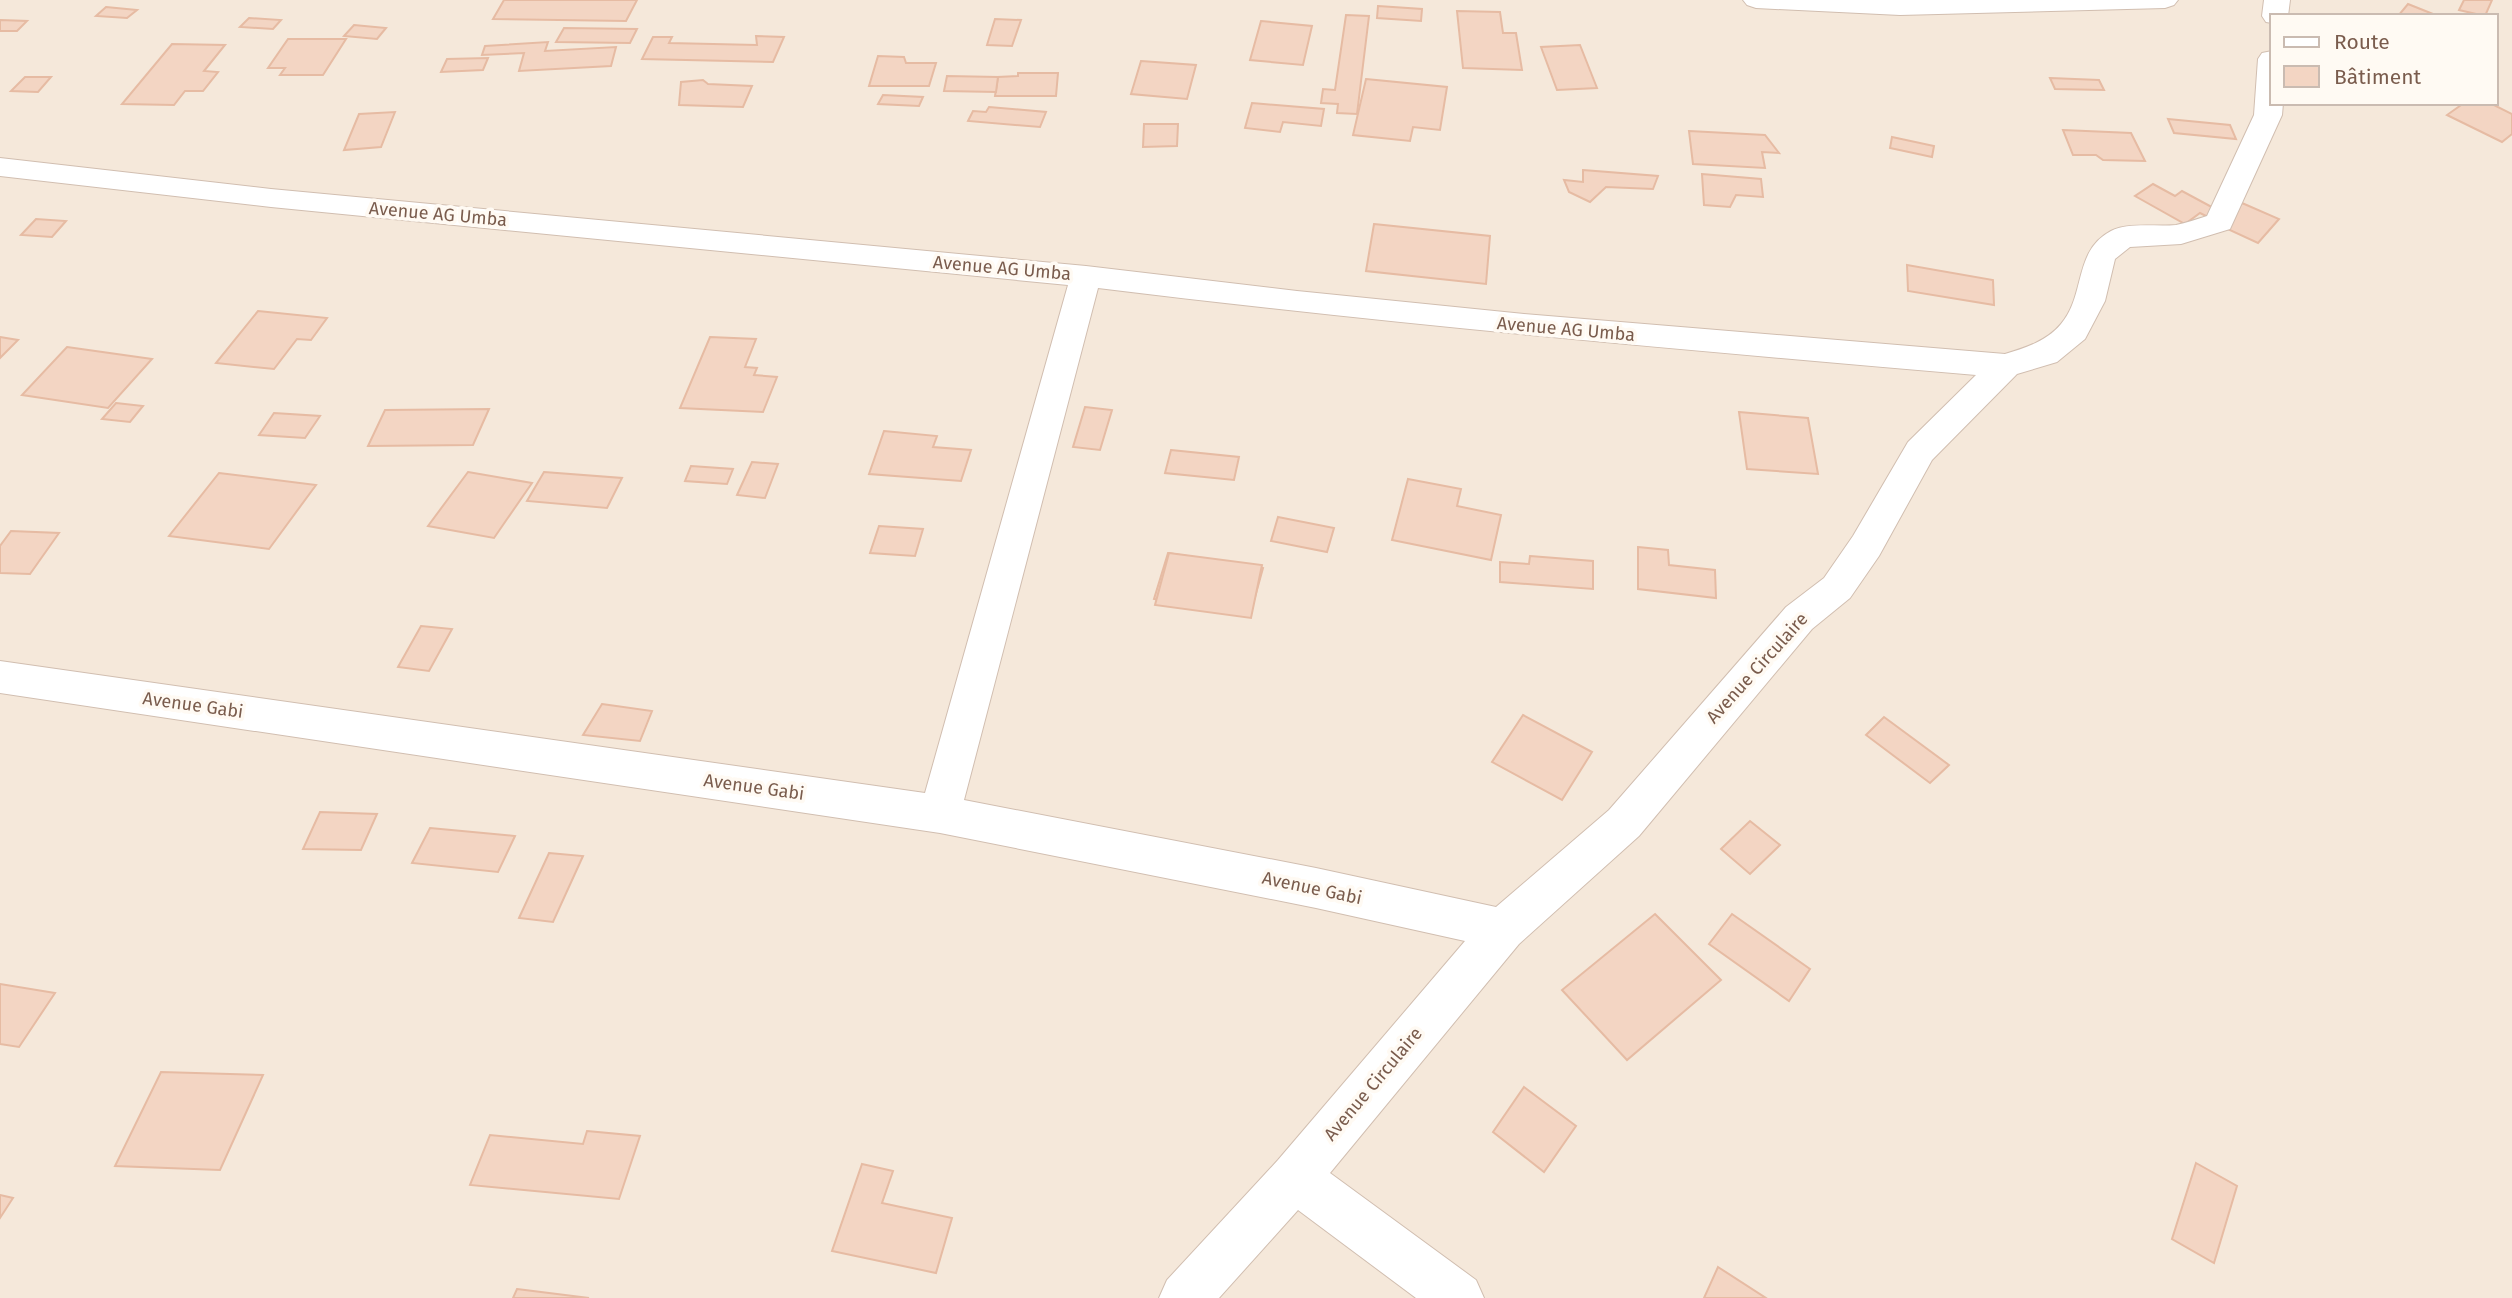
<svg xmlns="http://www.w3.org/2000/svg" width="2512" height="1298" font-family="'Fira Sans',sans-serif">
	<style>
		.residential { fill: #f5e8da; fill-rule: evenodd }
		.building { fill: #f3d5c3; stroke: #e6bba3; stroke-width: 2 }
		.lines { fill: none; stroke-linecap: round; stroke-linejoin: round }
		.minor-casing { stroke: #d1beb0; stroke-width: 2 }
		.minor { fill: #fff; fill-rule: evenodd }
		.labels { text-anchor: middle; stroke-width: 7; stroke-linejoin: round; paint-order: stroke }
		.street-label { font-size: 18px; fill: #7a5c4d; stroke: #fffaf3 }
	</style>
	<rect width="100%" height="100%" fill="#fdf6ec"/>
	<!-- residential -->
	<path class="residential" d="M0 0H2512V1298H0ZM2272 16H2496V103H2272Z"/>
	<!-- building -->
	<g class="building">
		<path d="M504 0H637L626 21 493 19Z"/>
		<path d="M2464 0H2492L2485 16 2459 10Z"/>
		<path d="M2408 4 2438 16H2398Z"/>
		<path d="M1378 6 1422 9 1421 21 1377 18Z"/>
		<path d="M106 7 137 10 127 18 96 16Z"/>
		<path d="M1457 11 1500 12 1503 33H1516L1522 70 1463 68Z"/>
		<path d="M1346 15 1369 16 1357 114 1337 113 1338 104 1321 103 1323 89 1335 90Z"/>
		<path d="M249 18 281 20 273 29 240 27Z"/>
		<path d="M995 19 1021 20 1012 46 987 45Z"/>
		<path d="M0 20 27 21 17 31H0Z"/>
		<path d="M1261 21 1312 26 1303 65 1250 60Z"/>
		<path d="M354 25 386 28 377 39 344 36Z"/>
		<path d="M564 28 637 29 630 43 556 42Z"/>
		<path d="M756 36 784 37 773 62 642 59 653 37H672L669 43 757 45Z"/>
		<path d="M288 39H346L323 75H280L285 68H268Z"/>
		<path d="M548 42 545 51 616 47 611 66 519 71 524 53 482 55 485 46Z"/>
		<path d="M172 44 225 45 204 71 218 72 203 91H185L174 105 122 104Z"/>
		<path d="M1580 45 1597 88 1557 90 1541 47Z"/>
		<path d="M878 56 904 57 906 63H936L929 86H869Z"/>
		<path d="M488 58 483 70 441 72 447 59Z"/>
		<path d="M1141 61 1196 65 1187 99 1131 94Z"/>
		<path d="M1018 73H1058L1056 96H995L998 77 1018 76Z"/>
		<path d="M947 76 998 77 996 92 944 91Z"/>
		<path d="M25 77H51L38 92 11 91Z"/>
		<path d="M2050 78 2099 80 2104 90 2055 89Z"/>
		<path d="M1366 79 1447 87 1440 130 1413 127 1410 141 1353 135Z"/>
		<path d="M703 80 708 84 752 86 743 107 679 105 681 82Z"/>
		<path d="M883 95 923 97 919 106 878 104Z"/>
		<path d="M1252 103 1324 109 1321 126 1283 122 1280 132 1245 128Z"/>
		<path d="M2464 103H2490L2512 114V134L2502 142 2447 115Z"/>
		<path d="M989 107 1046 112 1040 127 968 121 973 111 986 112Z"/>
		<path d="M395 112 381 147 344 150 359 114Z"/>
		<path d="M2168 119 2230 125 2236 139 2174 133Z"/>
		<path d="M1144 124H1178L1177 146 1143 147Z"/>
		<path d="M2063 130 2131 133 2145 161 2103 160 2096 155H2073Z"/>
		<path d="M1689 131 1765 135 1779 153 1762 152 1765 168 1693 164Z"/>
		<path d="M1892 137 1934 146 1932 157 1890 148Z"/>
		<path d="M1583 170 1658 176 1653 189 1606 187 1590 202 1569 192 1564 180 1583 182Z"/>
		<path d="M1702 174 1761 179 1763 197 1736 195 1730 207 1704 205Z"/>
		<path d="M2153 184 2175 196 2182 191 2221 212 2212 219 2200 213 2185 224 2135 196Z"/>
		<path d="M2242 203 2279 219 2258 243 2221 226Z"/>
		<path d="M36 219 66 221 52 237 21 235Z"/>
		<path d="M1374 224 1490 236 1486 284 1366 271Z"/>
		<path d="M1907 265 1993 280 1994 305 1908 291Z"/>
		<path d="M258 311 327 318 311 340 297 339 274 369 216 363Z"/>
		<path d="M0 337 18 340 0 358Z"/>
		<path d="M710 337 756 339 745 367 757 368 754 375 777 377 763 412 680 408Z"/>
		<path d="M67 347 152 359 108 408 22 395Z"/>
		<path d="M116 403 143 406 130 422 102 419Z"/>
		<path d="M1085 407 1112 410 1100 450 1073 447Z"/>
		<path d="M489 409 473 445 368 446 385 410Z"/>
		<path d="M1739 412 1808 418 1818 474 1747 469Z"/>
		<path d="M274 413 320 416 305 438 259 435Z"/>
		<path d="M884 431 937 436 933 447 971 450 961 481 869 474Z"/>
		<path d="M1171 450 1239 457 1234 480 1165 473Z"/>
		<path d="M752 462 778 464 765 498 737 495Z"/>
		<path d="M691 466 733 469 727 484 685 481Z"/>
		<path d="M468 472 532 483 494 538 428 526Z"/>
		<path d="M544 472 622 478 607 508 527 501Z"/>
		<path d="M219 473 316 485 269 549 169 536Z"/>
		<path d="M1408 479 1461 489 1457 506 1501 515 1491 560 1392 540Z"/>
		<path d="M1278 517 1334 528 1327 552 1271 541Z"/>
		<path d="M879 526 923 529 915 556 870 553Z"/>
		<path d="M11 531 59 533 30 574 0 573V546Z"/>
		<path d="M1638 547 1668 550 1669 565 1715 570 1716 598 1638 589Z"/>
		<path d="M1168 553 1263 568 1250 615 1154 599Z"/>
		<path d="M1169 553 1262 565 1251 618 1155 605Z"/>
		<path d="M1530 556 1593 561V589L1500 582V562L1529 564Z"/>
		<path d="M421 626 452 629 429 671 398 667Z"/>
		<path d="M602 704 652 711 640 741 583 735Z"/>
		<path d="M1523 715 1592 752 1562 800 1492 762Z"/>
		<path d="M1884 717 1949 765 1930 783 1866 735Z"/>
		<path d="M320 812 377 814 361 850 303 849Z"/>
		<path d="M1750 821 1780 845 1750 874 1721 849Z"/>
		<path d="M430 828 515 836 498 872 412 863Z"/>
		<path d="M549 853 583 856 553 922 519 918Z"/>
		<path d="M1655 914 1721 980 1627 1060 1562 990Z"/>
		<path d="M1732 914 1810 969 1789 1001 1709 944Z"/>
		<path d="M0 984 55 993 19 1047 0 1044Z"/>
		<path d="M161 1072 263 1075 220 1170 115 1166Z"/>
		<path d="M1524 1087 1576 1126 1544 1172 1493 1132Z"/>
		<path d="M587 1131 640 1136 619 1199 470 1185 490 1135 583 1144Z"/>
		<path d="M2196 1163 2237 1186 2214 1263 2172 1239Z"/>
		<path d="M862 1164 893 1171 882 1203 952 1218 936 1273 832 1251Z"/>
		<path d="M0 1195 13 1198 0 1218Z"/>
		<path d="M1718 1267 1766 1298H1704Z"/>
		<path d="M517 1289 589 1298H513Z"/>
	</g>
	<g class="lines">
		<!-- minor casing -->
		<g class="minor-casing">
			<g id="minor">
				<path d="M1743 0H2178L2174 5 2165 8 1900 15 1756 8 1747 5Z"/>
				<path d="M2264 0H2290L2288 16H2272V23L2266 22 2262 16Z"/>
				<path d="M2272 51V103H2283L2282 115 2230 229 2181 244 2130 247 2115 259 2105 301 2085 339 2057 362 2017 374 1932 460 1879 556 1850 598 1812 629 1639 836 1519 944 1330 1173 1476 1280 1484 1298H1416L1298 1210 1219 1298H1159L1167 1280 1278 1160 1465 941 1316 908 940 833 0 693V661L925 793 1068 285 271 207 0 176V158L271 189 1086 266 1297 291 1524 314 2005 354C2025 348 2047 341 2061 324 2086 295 2073 251 2111 231 2128 222 2156 227 2176 225 2186 223 2197 219 2207 216L2254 115 2258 59 2262 53ZM1098 288C1390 324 1683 350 1976 375L1908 442 1853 536 1824 578 1786 607 1609 810 1496 907 1316 868 964 800Z"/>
			</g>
		</g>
		<!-- minor -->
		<use href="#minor" class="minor"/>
	</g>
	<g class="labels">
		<!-- street labels -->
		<g class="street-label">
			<text transform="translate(438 214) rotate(5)" y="6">Avenue AG Umba</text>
			<text transform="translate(1002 268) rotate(5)" y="6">Avenue AG Umba</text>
			<text transform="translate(1566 329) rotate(5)" y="6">Avenue AG Umba</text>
			<text transform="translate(1757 668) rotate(-48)" y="6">Avenue Circulaire</text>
			<text transform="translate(193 705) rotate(8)" y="6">Avenue Gabi</text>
			<text transform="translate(754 787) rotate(8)" y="6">Avenue Gabi</text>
			<text transform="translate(1312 888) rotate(12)" y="6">Avenue Gabi</text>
			<text transform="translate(1373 1084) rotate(-50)" y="6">Avenue Circulaire</text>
		</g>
	</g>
	<!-- legend -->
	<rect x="2270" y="14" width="228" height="91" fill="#fffaf3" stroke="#cabbb1" stroke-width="2"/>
	<rect x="2284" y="37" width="35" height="10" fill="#ffffff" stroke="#cabbb1" stroke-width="2"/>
	<text x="2334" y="49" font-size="21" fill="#7a5c4d">Route</text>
	<rect x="2284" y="66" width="35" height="21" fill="#f3d5c3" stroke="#cabbb1" stroke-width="2"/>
	<text x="2334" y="84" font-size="21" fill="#7a5c4d">Bâtiment</text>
</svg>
